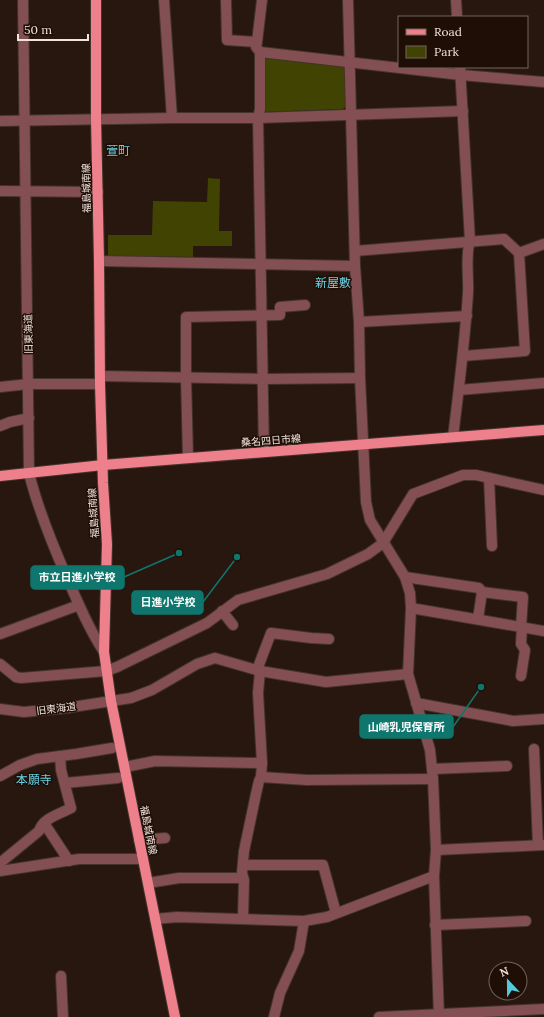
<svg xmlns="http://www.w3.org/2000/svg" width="544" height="1017" font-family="Lora,'Noto Sans JP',serif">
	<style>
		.green { fill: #404302 }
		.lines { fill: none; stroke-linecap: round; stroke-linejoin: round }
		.minor-casing { stroke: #44342b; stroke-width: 12 }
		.major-casing { stroke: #44342b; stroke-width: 12 }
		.minor { stroke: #834f53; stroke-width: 10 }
		.major { stroke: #ed808b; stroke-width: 10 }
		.labels { text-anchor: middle; stroke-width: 3; stroke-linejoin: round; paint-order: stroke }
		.street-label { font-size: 10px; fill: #f1e4de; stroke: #1e0e06 }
		.quarter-label { font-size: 12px; fill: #67d0e2; stroke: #1e0e06 }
		.leader { fill: none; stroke: #0f766e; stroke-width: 1.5 }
		.callout-dot { fill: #0f766e; stroke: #1e0e06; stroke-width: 1.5 }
		.callout { fill: #0f766e; stroke: #0f766e; stroke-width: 1.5 }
		.callout-label { font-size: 11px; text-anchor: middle; font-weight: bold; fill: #fff }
	</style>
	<rect width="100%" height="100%" fill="#28170e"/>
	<!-- green -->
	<g class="green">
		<path d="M264 58 343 66 346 69 347 105 343 109 265 112 262 109Z"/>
		<path d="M208 178 220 179 219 231H232V246H193V257L108 256V235H152L153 201 207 202Z"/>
	</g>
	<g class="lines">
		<!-- minor casing -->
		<g class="minor-casing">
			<g id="minor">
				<path d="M23 0 29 473C38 510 53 546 68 580 79 605 89 629 104 652"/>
				<path d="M164 0 172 118"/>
				<path d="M226 0 227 40 257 42 256 47 260 52V109L258 118 264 452"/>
				<path d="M348 0 355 266 359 322 360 378 366 502 370 520 405 577 410 593 411 608 408 674 430 750 433 779 436 850 434 876 439 1017"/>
				<path d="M456 0 457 17"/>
				<path d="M257 42 262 0"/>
				<path d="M260 52 461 75 544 82"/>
				<path d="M0 121 172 118H258L463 111"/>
				<path d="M0 191 98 192"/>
				<path d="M355 251 504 239 519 253"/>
				<path d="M99 261 355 266"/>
				<path d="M359 322 467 316"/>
				<path d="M463 356 525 351 519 253 544 244"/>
				<path d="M100 376 263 379 360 378"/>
				<path d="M0 387 29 384H100"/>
				<path d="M459 390 544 383"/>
				<path d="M0 426 10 422 29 418"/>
				<path d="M453 437C459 389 465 341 468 293 469 278 465 255 470 241L460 67"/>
				<path d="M188 458 186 377V317L280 315V307L305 305"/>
				<path d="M489 478 492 546"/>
				<path d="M405 577 479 588 482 592"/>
				<path d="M411 608 544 631"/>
				<path d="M222 611 233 625"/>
				<path d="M478 619 482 592 523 597 521 627"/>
				<path d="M0 634 79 605"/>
				<path d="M0 664 16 677 21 678 106 671 117 667 207 623 238 600 327 574 368 554 383 543 413 494 463 475H476L544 490"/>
				<path d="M257 670 271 633 311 638 329 639"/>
				<path d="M521 676 525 650 521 644 522 627"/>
				<path d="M416 703 513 721 544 719"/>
				<path d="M0 709 24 712 66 708 131 698 152 690 197 664 215 658 260 671 326 682 408 674"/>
				<path d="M534 749 538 845"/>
				<path d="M125 767 155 761 262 763"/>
				<path d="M432 769 507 766"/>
				<path d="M0 776 20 765 37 759 76 754 112 748"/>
				<path d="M261 777 307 780 433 779"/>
				<path d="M65 783 118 778"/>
				<path d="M44 823 69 861"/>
				<path d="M139 840 165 838"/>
				<path d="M436 850 544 845"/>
				<path d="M0 863 39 831C43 818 60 814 71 808L61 770 60 756"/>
				<path d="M243 865H323L336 913"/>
				<path d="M0 871 79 859H143"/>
				<path d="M148 883 179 878H242"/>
				<path d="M243 918 244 880 242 873 244 851 256 794 259 781 261 777 262 763 258 693 260 671"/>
				<path d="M155 919 177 917 304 921 327 917 434 876"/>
				<path d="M435 925 526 921"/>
				<path d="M61 976 63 1017"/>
				<path d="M274 1017 280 993 299 951 304 921"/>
				<path d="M379 1017 544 1009"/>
			</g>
		</g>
		<!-- major casing -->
		<g class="major-casing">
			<g id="major">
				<path d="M96 0V119L99 261 100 384 103 483 107 544 104 652 111 701 175 1017"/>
				<path d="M0 476 103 465 544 430"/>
			</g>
		</g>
		<!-- minor -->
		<use href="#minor" class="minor"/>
		<!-- major -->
		<use href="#major" class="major"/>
	</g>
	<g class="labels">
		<!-- street labels -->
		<g class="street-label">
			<text transform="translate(86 188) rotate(-91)" y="4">福島城南線</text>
			<text transform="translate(28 334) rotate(-91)" y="4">旧東海道</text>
			<text transform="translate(271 440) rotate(-4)" y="4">桑名四日市線</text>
			<text transform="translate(93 513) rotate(-94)" y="4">福島城南線</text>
			<text transform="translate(56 708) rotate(-7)" y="4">旧東海道</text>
			<text transform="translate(149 830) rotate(79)" y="4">福島城南線</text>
		</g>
		<!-- quarter labels -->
		<g class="quarter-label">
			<text x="118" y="155">萱町</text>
			<text x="333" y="287">新屋敷</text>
			<text x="34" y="784">本願寺</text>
		</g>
	</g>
	<!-- callouts -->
	<path class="leader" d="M179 553L124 577M237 557L203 602M481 687L453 727"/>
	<g class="callout-dot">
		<circle cx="179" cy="553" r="4"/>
		<circle cx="237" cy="557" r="4"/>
		<circle cx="481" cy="687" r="4"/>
	</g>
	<g class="callout">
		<rect x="31" y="566" width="93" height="23" rx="4"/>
		<rect x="132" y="591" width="71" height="23" rx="4"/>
		<rect x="360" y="715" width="93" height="23" rx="4"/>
	</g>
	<g class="callout-label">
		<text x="77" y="581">市立日進小学校</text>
		<text x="168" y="606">日進小学校</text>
		<text x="406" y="731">山崎乳児保育所</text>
	</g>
	<!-- legend -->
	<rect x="398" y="16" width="130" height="52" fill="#1e0e06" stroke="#72645c"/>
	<rect x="406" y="29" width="20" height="6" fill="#ed808b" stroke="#72645c"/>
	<text x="434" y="36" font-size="12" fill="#f1e4de">Road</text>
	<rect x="406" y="46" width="20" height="12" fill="#404302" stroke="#72645c"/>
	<text x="434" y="56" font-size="12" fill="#f1e4de">Park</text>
	<!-- north arrow -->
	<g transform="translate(508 981) rotate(338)"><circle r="19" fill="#1e0e06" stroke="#72645c"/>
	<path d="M0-3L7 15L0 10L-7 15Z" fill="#54cade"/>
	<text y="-6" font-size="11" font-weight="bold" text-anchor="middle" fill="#f1e4de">N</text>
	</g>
	<!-- scale -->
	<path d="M18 34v6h70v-6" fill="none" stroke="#f1e4de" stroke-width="2"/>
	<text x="24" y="34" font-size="12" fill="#f1e4de" stroke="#1e0e06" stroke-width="3" paint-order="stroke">50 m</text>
</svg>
